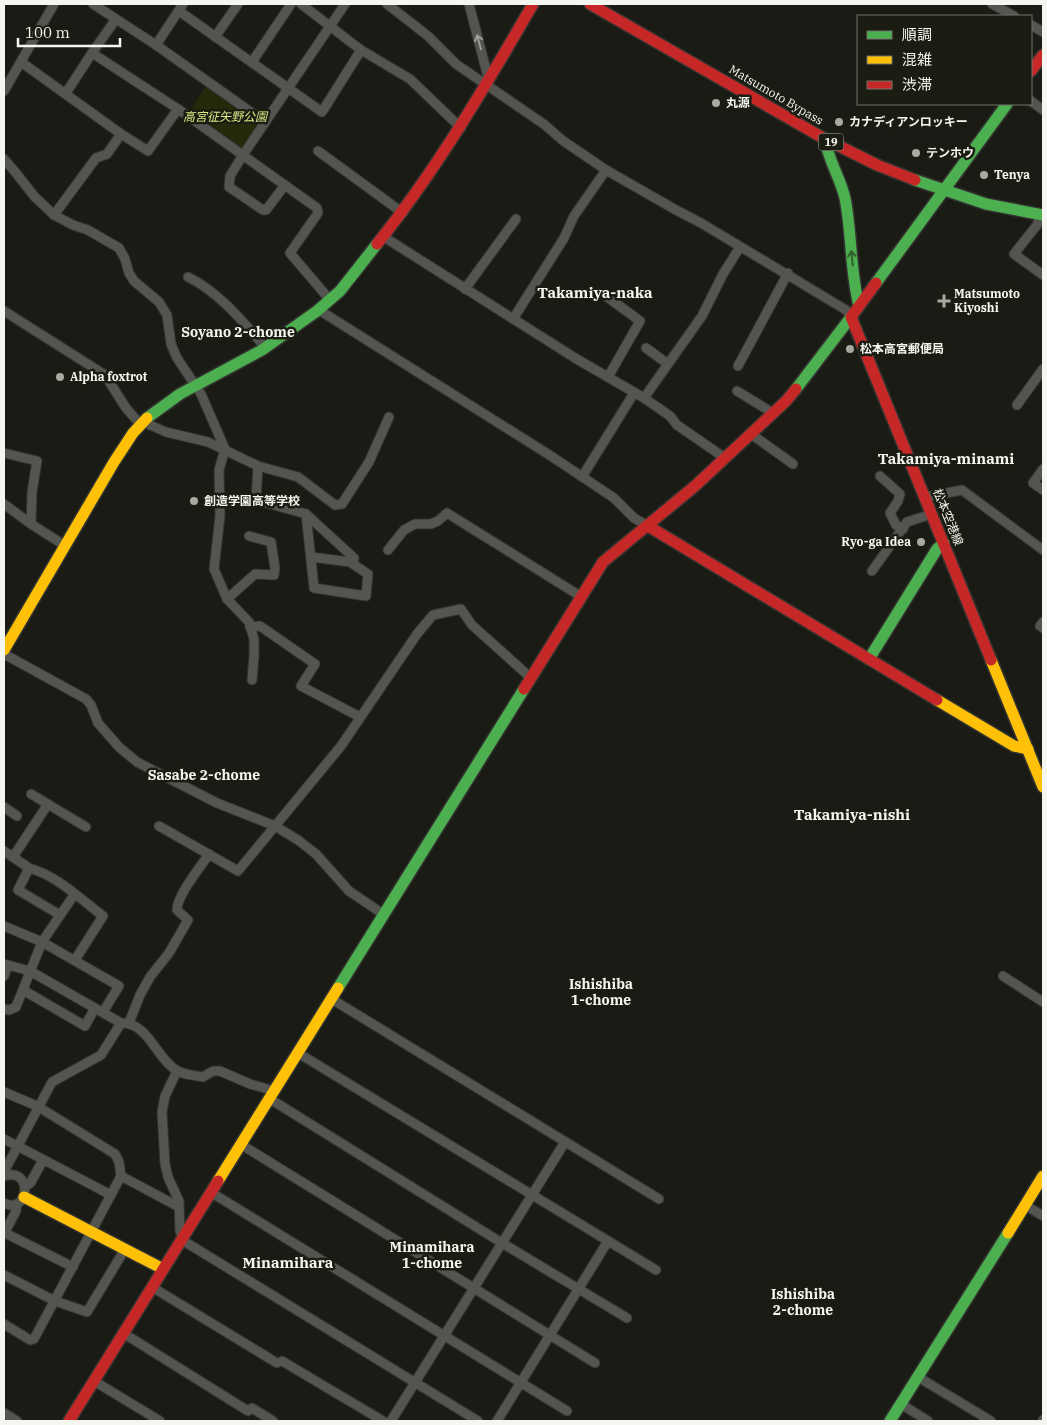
<svg xmlns="http://www.w3.org/2000/svg" width="1047" height="1425" font-family="'IBM Plex Serif','Noto Sans JP',serif">
	<style>
		.green { fill: #24290a }
		.lines { fill: none; stroke-linecap: round; stroke-linejoin: round }
		.street-casing { stroke: #333430; stroke-width: 11 }
		.fast-casing { stroke: #333430; stroke-width: 14 }
		.slow-casing { stroke: #333430; stroke-width: 14 }
		.jam-casing { stroke: #333430; stroke-width: 14 }
		.street { stroke: #545550; stroke-width: 9 }
		.fast { stroke: #4caf50; stroke-width: 11 }
		.slow { stroke: #ffc107; stroke-width: 11 }
		.jam { stroke: #c62828; stroke-width: 11 }
		.oneway { stroke: #9c9d98 }
		.oneway2 { stroke: #315f2e }
		.poi-dot { fill: #a8a9a3; stroke: #1b1d13; stroke-width: 2 }
		.labels { text-anchor: middle; stroke-width: 5; stroke-linejoin: round; paint-order: stroke }
		.shield { fill: #1b1d13; stroke: #b3b5ad; stroke-width: 1 }
		.shield-label { font-size: 11px; font-weight: bold; fill: #f4f6ef }
		.street-label { font-size: 12px; fill: #f4f6ef; stroke: #1b1d13 }
		.poi-label { font-size: 12px; font-weight: bold; fill: #f4f6ef; stroke: #1b1d13; text-anchor: start }
		.park-label { font-size: 12px; font-style: italic; fill: #d9e885; stroke: #1b1d13 }
		.neighbourhood-label { font-size: 14px; font-weight: bold; fill: #f4f6ef; stroke: #1b1d13 }
		.quarter-label { font-size: 15px; font-weight: bold; fill: #f4f6ef; stroke: #1b1d13 }
	</style>
	<rect width="100%" height="100%" fill="#1a1b15"/>
	<!-- green -->
	<path class="green" d="M207 85 260 121 242 148 189 112Z"/>
	<g class="lines">
		<!-- street casing -->
		<g class="street-casing">
			<g id="street">
				<path d="M93 4 156 45 265 122"/>
				<path d="M301 4 361 50 410 79 461 128"/>
				<path d="M387 4 428 36 456 64 545 125 562 140 606 170 676 210 701 223 846 310 851 317"/>
				<path d="M469 4 489 81"/>
				<path d="M992 4 1014 16"/>
				<path d="M179 11 322 112 361 50"/>
				<path d="M1031 25 1043 32"/>
				<path d="M215 37 238 4"/>
				<path d="M156 45 183 4"/>
				<path d="M92 53 116 19"/>
				<path d="M21 62 121 134 148 151 178 109"/>
				<path d="M252 62 291 4"/>
				<path d="M4 91 54 4"/>
				<path d="M66 93 92 53 178 109 317 208 318 213 290 253 330 300"/>
				<path d="M1031 101 1043 110"/>
				<path d="M318 151 403 213"/>
				<path d="M4 159 16 173 34 196 54 215 73 225 88 230 119 248 125 259 129 273 134 281 159 302 167 315 171 344 177 358 201 394 225 449 219 470 220 516 214 569 227 599 249 622 254 639V656L252 680"/>
				<path d="M285 185 266 210H263L229 187 230 176 243 155 345 4"/>
				<path d="M1041 214 1037 225 1014 254 1043 275"/>
				<path d="M54 215 96 158 107 154 121 134"/>
				<path d="M384 237 575 358 644 398 670 416 677 425 725 458"/>
				<path d="M188 277C219 292 243 322 265 347"/>
				<path d="M465 289 516 219"/>
				<path d="M606 296 640 321 608 377"/>
				<path d="M319 310 551 456 614 498 634 518 648 526"/>
				<path d="M4 311 105 375 126 408 140 424"/>
				<path d="M513 319 564 238 574 216 606 170"/>
				<path d="M646 348 668 364"/>
				<path d="M738 366 788 273"/>
				<path d="M737 391 768 410"/>
				<path d="M644 398 702 316 723 274 740 247"/>
				<path d="M1017 405 1043 369"/>
				<path d="M145 420 150 425 166 432 208 442 258 466 298 477 335 505 342 504 369 462 389 417"/>
				<path d="M751 434 793 464"/>
				<path d="M4 453 37 461 32 492 31 524"/>
				<path d="M258 466 256 500 306 514 314 588 366 596 368 574 350 562 311 557"/>
				<path d="M1043 469 1033 483 1043 490"/>
				<path d="M880 476 900 494 898 501 890 513 896 525 903 529"/>
				<path d="M582 477 634 393"/>
				<path d="M926 497 962 490 1043 550"/>
				<path d="M4 504 31 524 64 545"/>
				<path d="M306 514 354 558 353 564"/>
				<path d="M388 550 404 530 415 524H431L438 521 447 513 580 596"/>
				<path d="M872 571 907 522 932 514"/>
				<path d="M227 599 255 574 274 575 275 568 271 542 249 536"/>
				<path d="M1043 622 1040 626 1043 628"/>
				<path d="M250 627 260 626 315 664 301 686 360 717"/>
				<path d="M4 654 86 699 91 705 98 723 119 747 137 762 217 803 275 826 298 840 316 854 349 891 383 914"/>
				<path d="M31 794 86 827"/>
				<path d="M4 807 17 816"/>
				<path d="M159 826 238 871 341 746 417 634 433 615 461 609 472 625 531 678"/>
				<path d="M4 851 29 868 18 890 60 915"/>
				<path d="M13 857 48 804"/>
				<path d="M29 868C58 876 80 899 103 916L75 960"/>
				<path d="M4 926 42 942 119 986 103 1012"/>
				<path d="M4 964 30 971 121 1023"/>
				<path d="M4 976 8 965"/>
				<path d="M1003 976 1043 1002"/>
				<path d="M23 990 85 1026 95 1008"/>
				<path d="M330 998 659 1199"/>
				<path d="M4 1009 9 1010 16 1007 42 942 74 895"/>
				<path d="M129 1023 140 995 150 977 169 953 188 920 177 910C177 895 200 868 209 854"/>
				<path d="M298 1053 656 1270"/>
				<path d="M177 1071 165 1096 162 1112 165 1164 168 1177 179 1201 180 1231 183 1238"/>
				<path d="M4 1092 37 1106 115 1154 119 1162 121 1176 34 1339 30 1340 4 1324"/>
				<path d="M270 1099 502 1243 627 1318"/>
				<path d="M4 1139 111 1195"/>
				<path d="M242 1145 595 1363"/>
				<path d="M6 1175V1168L52 1082 101 1055 121 1023C148 1022 156 1058 176 1070 183 1075 194 1075 203 1077L213 1071H220L250 1084 275 1091"/>
				<path d="M4 1176C35 1167 28 1216 4 1203"/>
				<path d="M121 1176 179 1207"/>
				<path d="M24 1184H29L31 1182 43 1160"/>
				<path d="M212 1193 567 1411"/>
				<path d="M1025 1205 1043 1216"/>
				<path d="M5 1233 73 1267"/>
				<path d="M4 1234 16 1211 17 1204"/>
				<path d="M182 1240 478 1421"/>
				<path d="M4 1275 55 1301 87 1312 125 1249"/>
				<path d="M152 1287 277 1363"/>
				<path d="M123 1333 248 1411 252 1408 273 1421"/>
				<path d="M282 1361 383 1421"/>
				<path d="M918 1377 991 1421"/>
				<path d="M94 1381 160 1421"/>
				<path d="M901 1404 928 1421"/>
				<path d="M4 1413 17 1421"/>
				<path d="M391 1421 565 1142"/>
				<path d="M497 1421 608 1241"/>
				<path d="M1043 1421V1420"/>
			</g>
		</g>
		<!-- fast casing -->
		<g class="fast-casing">
			<g id="fast">
				<path d="M825 139C828 160 840 177 845 198 852 234 850 270 859 306"/>
				<path d="M915 180 986 204 1043 215"/>
				<path d="M876 283 1007 104"/>
				<path d="M796 389 851 317"/>
				<path d="M147 418 180 394 262 350 317 311 340 291 377 244"/>
				<path d="M869 659 937 549 944 543"/>
				<path d="M338 988 524 689"/>
				<path d="M890 1421 1008 1233"/>
			</g>
		</g>
		<!-- slow casing -->
		<g class="slow-casing">
			<g id="slow">
				<path d="M4 650 114 462 133 433 147 418"/>
				<path d="M991 660 1043 787"/>
				<path d="M937 700 1014 746 1028 749"/>
				<path d="M218 1181 338 988"/>
				<path d="M24 1197 163 1269"/>
				<path d="M1008 1233 1043 1176"/>
			</g>
		</g>
		<!-- jam casing -->
		<g class="jam-casing">
			<g id="jam">
				<path d="M590 4 825 139 877 165 915 180"/>
				<path d="M1031 71 1043 55"/>
				<path d="M377 244C437 169 485 87 533 4"/>
				<path d="M876 283 851 317 991 660"/>
				<path d="M648 526 937 700"/>
				<path d="M524 689 603 562 695 486 786 401 796 389"/>
				<path d="M69 1421 218 1181"/>
			</g>
		</g>
		<!-- street -->
		<use href="#street" class="street"/>
		<!-- fast -->
		<use href="#fast" class="fast"/>
		<!-- slow -->
		<use href="#slow" class="slow"/>
		<!-- jam -->
		<use href="#jam" class="jam"/>
	</g>
	<!-- one-way arrows -->
	<defs><path id="oneway-shaft" d="M-6 0H5M1.5-3L5.5 0L1.5 3" fill="none" stroke-width="1.6" stroke-linecap="round" stroke-linejoin="round" transform="scale(1.25)"/></defs>
	<use class="oneway" href="#oneway-shaft" transform="translate(479 42) rotate(-105)"/>
	<use class="oneway2" href="#oneway-shaft" transform="translate(852 258) rotate(-96)"/>
	<!-- markers -->
	<g class="poi-dot">
		<circle cx="716" cy="103" r="5"/>
		<circle cx="839" cy="122" r="5"/>
		<circle cx="916" cy="153" r="5"/>
		<circle cx="984" cy="175" r="5"/>
		<path d="M941.5 293.5h5v5h5v5h-5v5h-5v-5h-5v-5h5z"/>
		<circle cx="850" cy="349" r="5"/>
		<circle cx="60" cy="377" r="5"/>
		<circle cx="194" cy="501" r="5"/>
		<circle cx="921" cy="542" r="5"/>
	</g>
	<g class="labels">
		<!-- shield labels -->
		<rect class="shield" x="818.5" y="133.5" width="25" height="17" rx="4"/>
		<g class="shield-label">
			<text x="831" y="146">19</text>
		</g>
		<!-- street labels -->
		<g class="street-label">
			<text transform="translate(776 95) rotate(30)" y="4">Matsumoto Bypass</text>
			<text transform="translate(948 517) rotate(68)" y="4">松本空港線</text>
		</g>
		<!-- poi labels -->
		<g class="poi-label">
			<text x="726" y="107">丸源</text>
			<text x="849" y="126">カナディアンロッキー</text>
			<text x="926" y="157">テンホウ</text>
			<text x="994" y="179">Tenya</text>
			<text x="954" y="298">Matsumoto<tspan x="954" dy="14">Kiyoshi</tspan></text>
			<text x="860" y="353">松本高宮郵便局</text>
			<text x="70" y="381">Alpha foxtrot</text>
			<text x="204" y="505">創造学園高等学校</text>
			<text x="911" y="546" text-anchor="end">Ryo-ga Idea</text>
		</g>
		<!-- park labels -->
		<g class="park-label">
			<text x="225" y="121">高宮征矢野公園</text>
		</g>
		<!-- neighbourhood labels -->
		<g class="neighbourhood-label">
			<text x="238" y="337">Soyano 2-chome</text>
			<text x="204" y="780">Sasabe 2-chome</text>
			<text x="601" y="989">Ishishiba<tspan x="601" dy="16">1-chome</tspan></text>
			<text x="432" y="1252">Minamihara<tspan x="432" dy="16">1-chome</tspan></text>
			<text x="803" y="1299">Ishishiba<tspan x="803" dy="16">2-chome</tspan></text>
		</g>
		<!-- quarter labels -->
		<g class="quarter-label">
			<text x="595" y="298">Takamiya-naka</text>
			<text x="946" y="464">Takamiya-minami</text>
			<text x="852" y="820">Takamiya-nishi</text>
			<text x="288" y="1268">Minamihara</text>
		</g>
	</g>
	<!-- border -->
	<rect width="1047" height="1425" fill="none" stroke="#f4f6ef" stroke-width="10"/>
	<!-- legend -->
	<rect x="857" y="15" width="175" height="90" fill="#1b1d13" stroke="#72746b"/>
	<rect x="867" y="31" width="25" height="8" fill="#4caf50" stroke="#72746b"/>
	<text x="902" y="40" font-size="15" fill="#f4f6ef">順調</text>
	<rect x="867" y="56" width="25" height="8" fill="#ffc107" stroke="#72746b"/>
	<text x="902" y="65" font-size="15" fill="#f4f6ef">混雑</text>
	<rect x="867" y="81" width="25" height="8" fill="#c62828" stroke="#72746b"/>
	<text x="902" y="90" font-size="15" fill="#f4f6ef">渋滞</text>
	<!-- scale -->
	<path d="M18 38v8h102v-8" fill="none" stroke="#f4f6ef" stroke-width="2.5"/>
	<text x="25" y="38" font-size="15" fill="#f4f6ef" stroke="#1b1d13" stroke-width="4" paint-order="stroke">100 m</text>
</svg>
